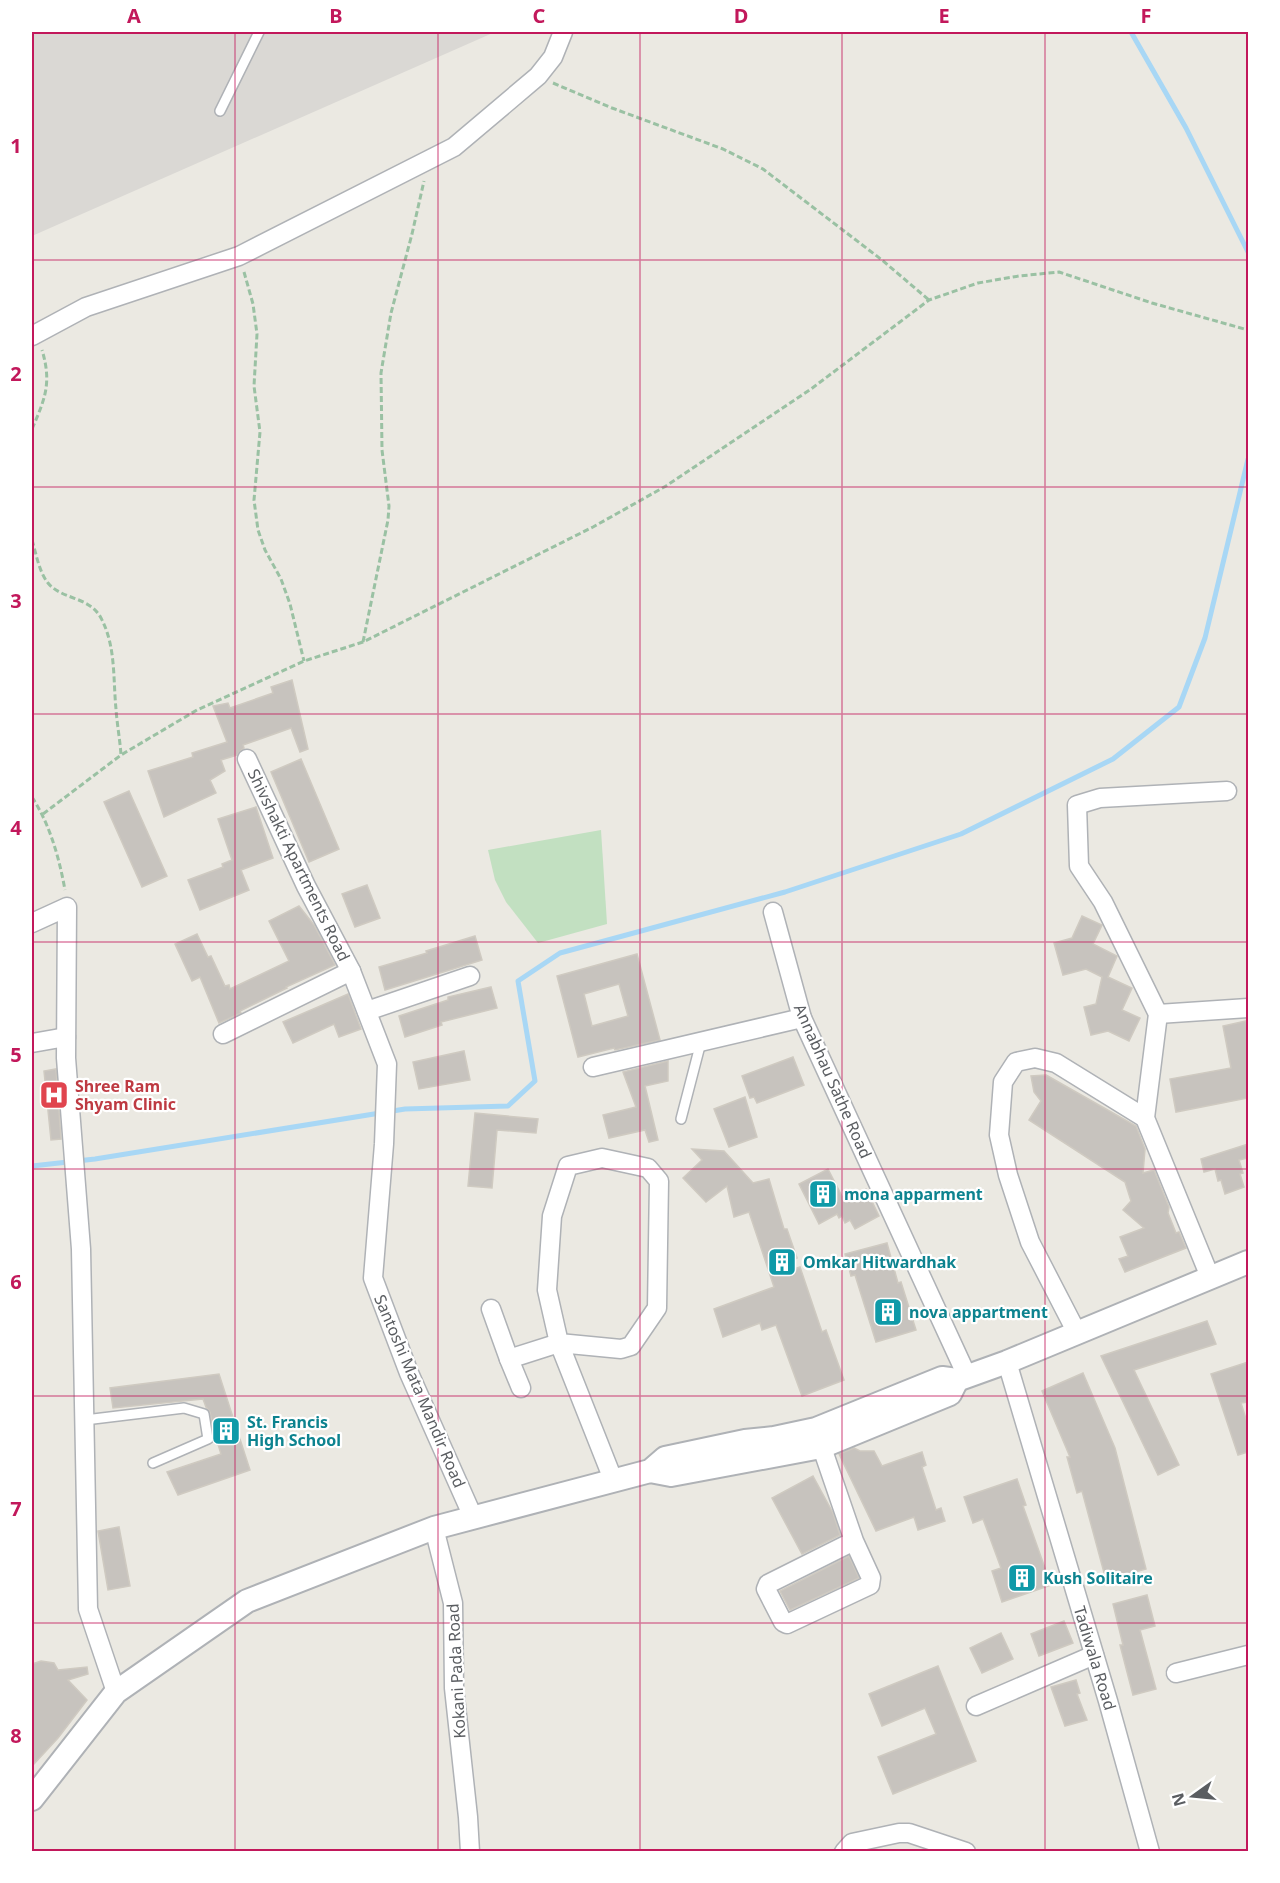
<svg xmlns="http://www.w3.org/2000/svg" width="1280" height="1883" font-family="'Noto Sans',sans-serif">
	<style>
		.industrial { fill: #dad8d4 }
		.green { fill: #c2e0c1 }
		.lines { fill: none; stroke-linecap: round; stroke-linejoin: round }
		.stream { stroke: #a8d7f5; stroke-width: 5 }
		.building { fill: #c7c3be; stroke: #cfcac1; stroke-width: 1.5; fill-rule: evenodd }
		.service-casing { stroke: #afb2b6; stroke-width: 12 }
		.minor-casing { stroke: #afb2b6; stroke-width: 21 }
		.tertiary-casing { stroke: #afb2b6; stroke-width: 26 }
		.path { stroke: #9ac1a3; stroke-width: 3; stroke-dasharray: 6 3; stroke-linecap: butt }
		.service { stroke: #fff; stroke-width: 9 }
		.minor { stroke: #fff; stroke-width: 18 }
		.tertiary { stroke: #fff; stroke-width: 22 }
		.grid { fill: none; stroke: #c2185b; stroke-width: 1.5; stroke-opacity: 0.55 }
		.labels { text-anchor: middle; stroke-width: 4.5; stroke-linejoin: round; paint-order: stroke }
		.street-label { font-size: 16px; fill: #5a5d61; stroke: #fff }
		.health-label { font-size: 16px; font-weight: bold; fill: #be3a42; stroke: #fff; text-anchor: start }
		.culture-label { font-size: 16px; font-weight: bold; fill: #0d838f; stroke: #fff; text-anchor: start }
		.neatline { fill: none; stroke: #c2185b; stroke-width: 2 }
		.grid-label { font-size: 20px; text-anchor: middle; font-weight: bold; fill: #c2185b }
	</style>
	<rect width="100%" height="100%" fill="#ebe9e2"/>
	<!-- industrial -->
	<path class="industrial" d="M32 32H495L32 236Z"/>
	<!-- green -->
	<path class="green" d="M601 830 607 924 538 943 506 902 495 880 488 850Z"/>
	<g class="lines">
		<!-- stream -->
		<g class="stream">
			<path d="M1131 32 1186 128 1248 252"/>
			<path d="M32 1166 95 1159 405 1109 508 1106 535 1081 518 981 560 953 785 892 961 834 1113 759 1179 707 1205 638 1248 459"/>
		</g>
	</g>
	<!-- building -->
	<g class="building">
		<path d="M292 680 308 749 300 752 291 728 243 745 244 748 237 755 221 760 225 771 210 780 216 793 164 817 148 771 193 757 192 753 227 742 213 706 228 703 230 708 273 693 271 687Z"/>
		<path d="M301 759 339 849 309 862 271 772Z"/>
		<path d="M129 791 167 876 142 887 104 802Z"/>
		<path d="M256 807 273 858 241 870 249 890 200 910 188 880 223 867 222 864 232 860 218 819Z"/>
		<path d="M367 885 380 918 355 927 342 894Z"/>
		<path d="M299 906 314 925 335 965 286 987 287 988 240 1011 241 1013 219 1023 200 977 192 981 175 944 197 934 208 957 211 956 225 986 229 985 230 989 289 961 269 921Z"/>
		<path d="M1082 916 1102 925 1093 944 1117 956 1108 977 1132 988 1122 1010 1140 1018 1129 1041 1108 1031 1091 1035 1084 1007 1096 1004 1102 977 1086 969 1063 975 1054 943 1072 938Z"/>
		<path d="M475 936 482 960 385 990 379 967 427 953 426 951Z"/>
		<path d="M637 954 660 1040 615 1050 614 1048 578 1057 557 976ZM619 984 628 1016 592 1026 584 994Z"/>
		<path d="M491 987 497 1008 441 1022 442 1025 405 1037 399 1016 448 1000V997Z"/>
		<path d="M348 994 361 1029 339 1037 334 1024 293 1043 283 1022Z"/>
		<path d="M1246 1021 1248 1034V1098L1176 1112 1170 1079 1231 1068 1223 1026Z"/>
		<path d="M464 1051 470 1080 419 1089 413 1062Z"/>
		<path d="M793 1057 804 1085 757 1103 754 1097 750 1098 742 1076Z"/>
		<path d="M668 1061V1081L645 1086 658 1140 649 1142 645 1130 609 1138 603 1115 636 1107 623 1072Z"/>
		<path d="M56 1069 61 1139 51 1140 44 1071Z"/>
		<path d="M1046 1075 1136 1126 1145 1149 1143 1173 1154 1170 1169 1207 1168 1213 1176 1233 1179 1232 1186 1248 1125 1272 1119 1259 1128 1256 1120 1237 1144 1228 1123 1210 1131 1201 1125 1182 1029 1120 1041 1101 1034 1092 1031 1076Z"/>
		<path d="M745 1097 757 1137 729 1147 714 1109Z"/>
		<path d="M475 1113 538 1119 536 1133 497 1130 492 1188 468 1186Z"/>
		<path d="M1248 1144V1158L1239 1160 1243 1173 1240 1174 1244 1187 1225 1194 1221 1180 1218 1181 1215 1169 1204 1172 1201 1159Z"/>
		<path d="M692 1149 724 1151 753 1183 769 1179 784 1229H787L797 1258 791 1262 794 1269 800 1267 822 1332 826 1330 844 1380 802 1396 776 1325 762 1330 760 1323 723 1337 714 1309 774 1287 749 1212 734 1217 727 1186 706 1202 683 1178 702 1160Z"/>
		<path d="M828 1169 844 1200 866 1189 879 1216 855 1229 850 1220 845 1223 842 1216 839 1218 837 1214 819 1224 799 1184Z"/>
		<path d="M887 1243 898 1283 901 1282 916 1330 876 1342 855 1275 851 1276 845 1254Z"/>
		<path d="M1207 1321 1216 1344 1134 1370 1179 1465 1158 1475 1101 1356Z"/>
		<path d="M1248 1362V1402L1241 1403 1248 1425V1452L1238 1455 1211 1374Z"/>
		<path d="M1083 1373 1115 1448 1146 1569 1106 1580 1082 1491 1077 1493 1067 1457H1070L1042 1391Z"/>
		<path d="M219 1374 250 1470 178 1495 167 1472 221 1454 214 1431 210 1412 206 1407 203 1399 113 1408 110 1388Z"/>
		<path d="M854 1448 860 1451H874L882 1466 922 1452 926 1465 922 1467 936 1510 941 1508 945 1521 918 1530 914 1517 876 1531 839 1454Z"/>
		<path d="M813 1476 833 1513 840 1535 802 1554 772 1498Z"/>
		<path d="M1017 1479 1026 1505 1023 1506 1051 1585 1002 1602 992 1571 1001 1568 983 1519 973 1523 964 1497Z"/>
		<path d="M119 1527 130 1586 108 1590 98 1531Z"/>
		<path d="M849 1556 859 1578 790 1610 780 1591Z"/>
		<path d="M1147 1595 1155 1626 1140 1630 1156 1689 1133 1695 1120 1645H1123L1113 1604Z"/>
		<path d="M1064 1621 1073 1643 1039 1656 1031 1634Z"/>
		<path d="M1001 1633 1013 1659 982 1673 970 1648Z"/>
		<path d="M41 1661 54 1663 58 1670 87 1667 88 1674 68 1680 87 1700 58 1738 32 1766V1664Z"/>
		<path d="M938 1666 976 1761 893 1794 878 1757 936 1734 925 1708 882 1726 869 1694Z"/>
		<path d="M1076 1680 1080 1693 1077 1694 1087 1720 1065 1726 1051 1687Z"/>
	</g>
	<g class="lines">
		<!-- service casing -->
		<g class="service-casing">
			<g id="service">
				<path d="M220 111 259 32"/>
				<path d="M681 1119 701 1042"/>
				<path d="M85 1420 184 1408 204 1414 208 1439 153 1463"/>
			</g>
		</g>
		<!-- minor casing -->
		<g class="minor-casing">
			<g id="minor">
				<path d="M32 336 86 307 239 256 454 147 538 76 553 57 563 32"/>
				<path d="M247 759 306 886 351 971 387 1064 384 1144 373 1278 409 1373 473 1517"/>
				<path d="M773 912 802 1018 967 1376"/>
				<path d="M32 923 67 907 66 1058 81 1249 88 1609 116 1692"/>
				<path d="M367 1011 470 976"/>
				<path d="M1158 1014 1248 1008"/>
				<path d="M223 1034 351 971"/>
				<path d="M32 1043 66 1037"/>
				<path d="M593 1067 802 1018"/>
				<path d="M1210 1277 1145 1118 1158 1014 1103 902 1079 866 1077 805 1100 798 1227 791"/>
				<path d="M491 1309 509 1359 559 1343 621 1349 631 1346 657 1308 659 1181 648 1168 602 1158 568 1166 552 1216 547 1290 559 1343 614 1482"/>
				<path d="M1077 1333 1030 1242 1008 1175 999 1135 1003 1082 1016 1062 1035 1058 1056 1063 1145 1118"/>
				<path d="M509 1359 521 1388"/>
				<path d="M1007 1362 1108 1701 1150 1852"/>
				<path d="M818 1436 854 1541 871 1578 870 1585 787 1624 783 1622 766 1589 768 1584 854 1541"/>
				<path d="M434 1528 453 1603 454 1688 468 1817 470 1852"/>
				<path d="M1176 1673 1248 1655"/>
				<path d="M976 1706 1094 1655"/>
				<path d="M844 1852 852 1843 899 1833H909L966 1852"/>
			</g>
		</g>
		<!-- tertiary casing -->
		<g class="tertiary-casing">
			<g id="tertiary">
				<path d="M650 1471 671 1475 821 1447 950 1394 957 1380"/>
				<path d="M32 1799 116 1692 247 1601 434 1528 650 1471 665 1458 745 1441 774 1438 816 1429 942 1378 957 1380 1007 1362 1248 1262"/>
			</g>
		</g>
		<!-- path -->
		<g class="path">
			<path d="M553 83 612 108 723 149 763 169 882 260 929 300"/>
			<path d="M244 272 253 304 257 334 254 386 260 432 254 500 258 530 265 550 281 579 290 604 304 661"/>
			<path d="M32 429C45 399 52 383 42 350"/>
			<path d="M32 540C36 553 39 572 48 583 62 600 89 596 101 618 116 646 113 679 116 709 117 724 120 740 121 755"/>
			<path d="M363 642 388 520 389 506 382 450 381 373 391 313 412 234 424 181"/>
			<path d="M32 797C50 825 59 857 65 890"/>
			<path d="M43 814 121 755 197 710 304 661 363 642 593 527 666 486 811 389 929 300 978 283 1019 276 1059 272 1152 303 1248 330"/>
		</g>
		<!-- service -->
		<use href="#service" class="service"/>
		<!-- minor -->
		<use href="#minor" class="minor"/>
		<!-- tertiary -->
		<use href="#tertiary" class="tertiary"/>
	</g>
	<!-- grid -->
	<path class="grid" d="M235 32V1852M438 32V1852M640 32V1852M842 32V1852M1045 32V1852M32 260H1248M32 487H1248M32 714H1248M32 942H1248M32 1169H1248M32 1396H1248M32 1623H1248"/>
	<!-- icons -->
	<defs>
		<g id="hospital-square" transform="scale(1.5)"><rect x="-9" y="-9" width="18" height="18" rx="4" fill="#e0444e" stroke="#fff"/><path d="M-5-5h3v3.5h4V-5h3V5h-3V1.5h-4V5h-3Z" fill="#fff"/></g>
		<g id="building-square" transform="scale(1.5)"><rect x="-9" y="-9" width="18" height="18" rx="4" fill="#0f9aa8" stroke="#fff"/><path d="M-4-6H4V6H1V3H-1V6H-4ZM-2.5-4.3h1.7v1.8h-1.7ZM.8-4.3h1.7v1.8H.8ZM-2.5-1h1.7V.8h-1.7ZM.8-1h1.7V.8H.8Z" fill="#fff"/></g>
	</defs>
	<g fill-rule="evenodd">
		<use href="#hospital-square" x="54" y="1095"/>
		<use href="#building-square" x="823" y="1194"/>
		<use href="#building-square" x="782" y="1262"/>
		<use href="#building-square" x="888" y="1312"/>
		<use href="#building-square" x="226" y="1431"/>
		<use href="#building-square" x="1022" y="1578"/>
	</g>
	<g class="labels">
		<!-- street labels -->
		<g class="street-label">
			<text transform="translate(299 865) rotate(64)" y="6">Shivshakti Apartments Road</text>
			<text transform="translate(833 1081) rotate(66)" y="6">Annabhau Sathe Road</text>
			<text transform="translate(420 1391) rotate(67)" y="6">Santoshi Mata Mandir Road</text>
			<text transform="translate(1095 1658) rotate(73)" y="6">Tadiwala Road</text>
			<text transform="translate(456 1671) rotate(-93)" y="6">Kokani Pada Road</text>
		</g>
		<!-- health labels -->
		<g class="health-label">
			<text x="75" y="1092">Shree Ram<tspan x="75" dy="18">Shyam Clinic</tspan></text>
		</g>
		<!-- culture labels -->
		<g class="culture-label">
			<text x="844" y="1200">mona apparment</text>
			<text x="803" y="1268">Omkar Hitwardhak</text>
			<text x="909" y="1318">nova appartment</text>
			<text x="247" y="1428">St. Francis<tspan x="247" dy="18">High School</tspan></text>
			<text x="1043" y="1584">Kush Solitaire</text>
		</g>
	</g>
	<!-- border -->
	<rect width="1280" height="1883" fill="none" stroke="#ffffff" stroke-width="66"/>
	<!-- north arrow -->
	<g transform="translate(1193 1796) rotate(255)" stroke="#ffffff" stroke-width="4.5" paint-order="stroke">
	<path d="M0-4.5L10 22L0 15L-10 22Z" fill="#5a5d61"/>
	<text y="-9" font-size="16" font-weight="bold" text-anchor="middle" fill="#5a5d61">N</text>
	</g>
	<rect x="33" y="33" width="1214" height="1817" class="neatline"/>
	<g class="grid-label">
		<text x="134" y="23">A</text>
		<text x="336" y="23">B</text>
		<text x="539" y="23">C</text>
		<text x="741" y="23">D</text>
		<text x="944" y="23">E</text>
		<text x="1146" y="23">F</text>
		<text x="16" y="153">1</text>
		<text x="16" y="381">2</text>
		<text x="16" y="608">3</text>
		<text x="16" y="835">4</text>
		<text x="16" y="1062">5</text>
		<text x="16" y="1289">6</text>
		<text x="16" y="1516">7</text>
		<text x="16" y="1743">8</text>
	</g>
</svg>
